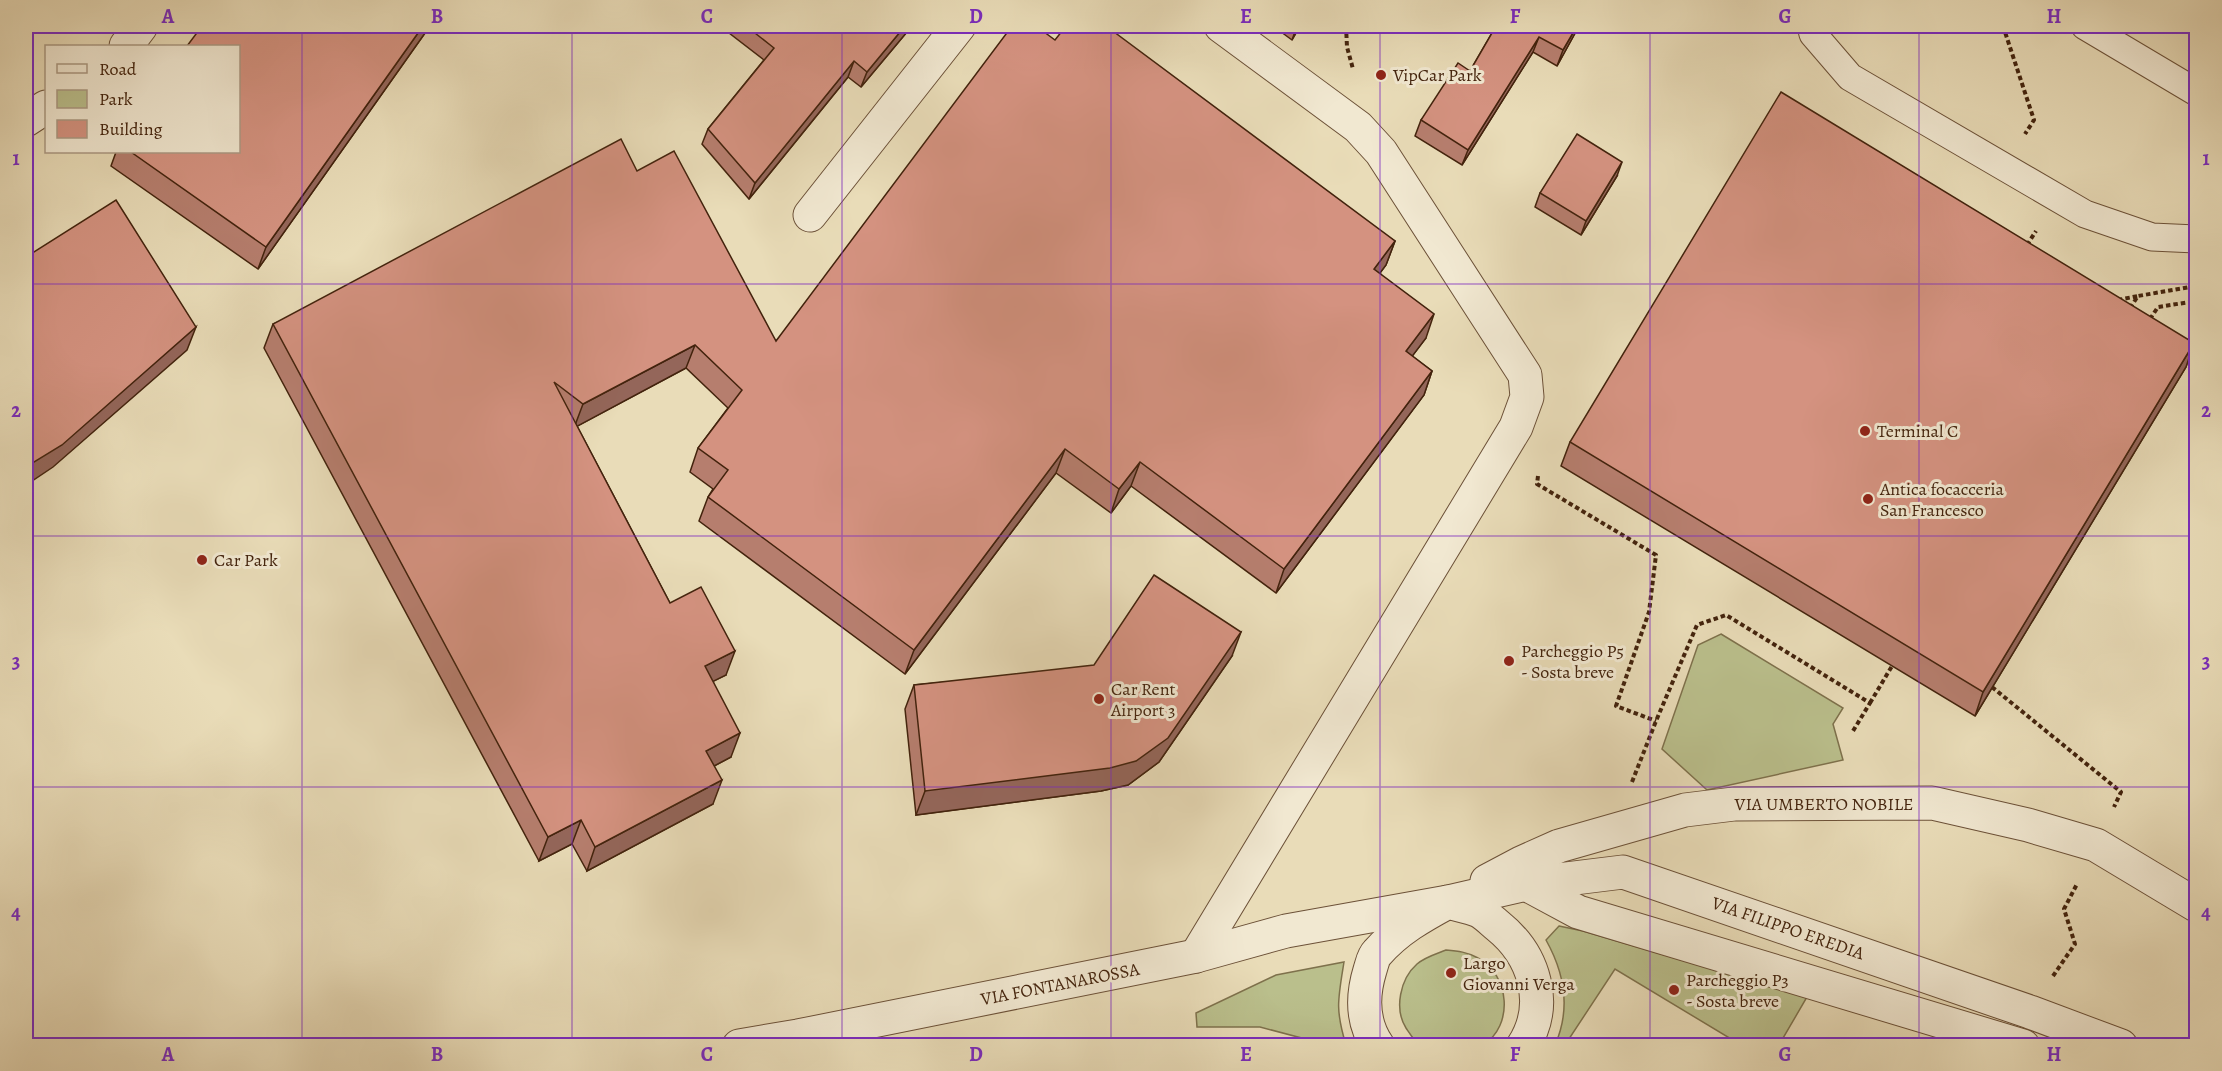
<svg xmlns="http://www.w3.org/2000/svg" width="2222" height="1071" font-family="Alegreya,serif">
	<style>
		.green { fill: #babf8c; stroke: #7e714c; stroke-width: 1.5 }
		.lines { fill: none; stroke-linecap: round; stroke-linejoin: round }
		.lane-casing { stroke: #6c5138; stroke-width: 29 }
		.street-casing { stroke: #6c5138; stroke-width: 35 }
		.path { stroke: #43230d; stroke-width: 4; stroke-dasharray: 4.5 3; stroke-linecap: butt }
		.lane { stroke: #f1e8d1; stroke-width: 27 }
		.street { stroke: #f1e8d1; stroke-width: 33 }
		.wall { fill: #b67e6e; stroke: #43230d; stroke-width: 1.5 }
		.shaded-wall { fill: #94665a; stroke: #43230d; stroke-width: 1.5 }
		.building { fill: #d49280; stroke: #43230d; stroke-width: 1.5 }
		.grid { fill: none; stroke: #7b2cbf; stroke-width: 1.5; stroke-opacity: 0.55 }
		.poi-dot { fill: #8f2418; stroke: #f1e8d1; stroke-width: 2 }
		.labels { text-anchor: middle; stroke-width: 6; stroke-linejoin: round; paint-order: stroke }
		.poi-label { font-size: 18px; fill: #43230d; stroke: #f1e8d1; text-anchor: start }
		.street-label { font-size: 18px; fill: #43230d; stroke: #f1e8d1 }
		.neatline { fill: none; stroke: #7b2cbf; stroke-width: 2 }
		.grid-label { font-size: 20px; text-anchor: middle; font-weight: bold; fill: #7b2cbf }
	</style>
	<rect width="100%" height="100%" fill="#e9dcb8"/>
	<filter id="stains"><feTurbulence type="fractalNoise" baseFrequency=".00333" numOctaves="4"/><feColorMatrix values="0 0 0 0 .2 0 0 0 0 .09 0 0 0 0 .02 0 0 0 .5 -.17"/></filter>
	<radialGradient id="worn" r=".72"><stop offset=".6" stop-color="#630" stop-opacity="0"/><stop offset="1" stop-color="#630" stop-opacity=".3"/></radialGradient>
	<!-- green -->
	<g class="green">
		<path d="M1721 634 1843 708 1833 724 1843 760 1707 790 1662 749 1698 645Z"/>
		<path d="M1559 926 1583 931 1807 997 1779 1045H1741L1615 969 1565 1045H1555C1571 1009 1565 974 1546 940Z"/>
		<path d="M1446 950C1457 951 1468 952 1478 958 1510 975 1514 1026 1483 1045 1471 1046 1430 1048 1422 1045 1415 1043 1410 1034 1406 1028 1394 1009 1400 979 1417 964 1425 957 1436 954 1446 950Z"/>
		<path d="M1344 962C1338 999 1335 1009 1346 1045H1328L1260 1027H1197L1196 1013 1276 975Z"/>
	</g>
	<g class="lines">
		<!-- lane casing -->
		<g class="lane-casing">
			<g id="lane">
				<path d="M1811 26 1813 34 1850 77 2085 214 2152 237 2196 239"/>
				<path d="M2085 26 2196 92"/>
			</g>
		</g>
		<!-- street casing -->
		<g class="street-casing">
			<g id="street">
				<path d="M126 46 141 26"/>
				<path d="M26 120 46 107"/>
				<path d="M810 215 959 26"/>
				<path d="M1487 881 1521 863 1559 846 1685 810 1734 804 1932 803 2028 825 2096 845 2196 905"/>
				<path d="M1526 884 1578 912 2023 1046"/>
				<path d="M1196 956 1516 427 1527 397 1525 375 1381 152 1358 127 1221 26"/>
				<path d="M739 1046 798 1036 1196 956 1286 931 1448 902 1526 884 1623 872 2030 1012 2121 1046"/>
				<path d="M1378 1046C1362 1023 1362 996 1370 970 1372 964 1373 957 1377 953 1397 930 1422 916 1448 902 1458 905 1470 907 1479 911 1486 915 1492 921 1498 926 1534 955 1550 1004 1523 1046"/>
			</g>
		</g>
		<!-- path -->
		<g class="path">
			<path d="M1346 26 1347 47 1353 69"/>
			<path d="M2003 26 2034 120 2025 134"/>
			<path d="M2027 245 2036 231"/>
			<path d="M2118 300 2138 296"/>
			<path d="M2130 308 2138 296 2196 286"/>
			<path d="M2150 319 2158 307 2196 301"/>
			<path d="M1538 476 1537 484 1656 555 1649 612 1616 706 1656 721"/>
			<path d="M1992 687 2121 792 2114 807"/>
			<path d="M1870 703 1892 666"/>
			<path d="M1632 782 1656 721 1697 625 1726 615 1870 703 1853 731"/>
			<path d="M2053 976 2075 944 2064 909 2077 884"/>
		</g>
		<!-- lane -->
		<use href="#lane" class="lane"/>
		<!-- street -->
		<use href="#street" class="street"/>
	</g>
	<!-- wall -->
	<g class="wall">
		<path d="M430 26 258 269 111 166 116 152H238Z"/>
		<path d="M720 26H912L861 87 848 77 749 199 702 144 708 129 764 60Z"/>
		<path d="M1273 26H1300L1292 40Z"/>
		<path d="M1496 26H1579L1557 66 1533 52 1462 165 1415 136 1421 120 1470 71Z"/>
		<path d="M1055 40 1395 241 1386 265 1380 273 1426 338 1412 356 1432 371 1424 395 1276 593 1131 486 1111 513 1056 473 905 674 699 521 708 497 713 489 690 472 698 448 728 408 686 368 577 426 670 603 726 675 713 681 731 757 714 766 713 804 587 871 572 844 539 861 264 348 273 324 637 171 776 341Z"/>
		<path d="M1617 176 1581 235 1535 207 1540 193Z"/>
		<path d="M2194 343 2186 367 1975 716 1561 466 1570 442Z"/>
		<path d="M1232 656 1159 762 1128 785 1101 791 916 815 905 709 914 685Z"/>
	</g>
	<!-- shaded-wall -->
	<g class="shaded-wall">
		<path d="M423 26H430L258 269 266 247Z"/>
		<path d="M905 26H912L861 87 867 72Z"/>
		<path d="M1297 26H1300L1292 40Z"/>
		<path d="M1577 26H1579L1557 66 1563 50Z"/>
		<path d="M1539 37 1533 52 1462 165 1468 150Z"/>
		<path d="M854 61 848 77 749 199 755 183Z"/>
		<path d="M1622 162 1617 176 1581 235 1586 221Z"/>
		<path d="M1395 241 1386 265 1365 293 1374 269Z"/>
		<path d="M1434 314 1426 338 1398 375 1406 351Z"/>
		<path d="M196 327 187 350 53 467 26 485V467Z"/>
		<path d="M2194 343 2186 367 1975 716 1983 692Z"/>
		<path d="M695 345 686 368 574 428 583 404Z"/>
		<path d="M1432 371 1424 395 1276 593 1284 569Z"/>
		<path d="M1065 449 1056 473 905 674 914 650Z"/>
		<path d="M1140 462 1131 486 1111 513 1119 489Z"/>
		<path d="M1241 632 1232 656 1159 762 1128 785 1101 791 916 815 925 791Z"/>
		<path d="M735 651 726 675 696 690 705 666Z"/>
		<path d="M740 733 731 757 697 775 706 751Z"/>
		<path d="M722 780 713 804 587 871 595 847Z"/>
		<path d="M581 820 572 844 539 861 548 837Z"/>
	</g>
	<!-- building -->
	<g class="building">
		<path d="M202 26H423L266 247 131 152H238V46H187Z"/>
		<path d="M746 26H905L867 72 854 61 755 183 708 129 774 48Z"/>
		<path d="M1012 26H1036L1055 40 1066 26H1106L1395 241 1374 269 1434 314 1406 351 1432 371 1284 569 1140 462 1119 489 1065 449 914 650 708 497 728 470 698 448 742 390 695 345 583 404 554 382 670 603 701 587 735 651 705 666 740 733 706 751 722 780 595 847 581 820 548 837 273 324 621 139 637 171 674 151 776 341Z"/>
		<path d="M1496 26H1577L1563 50 1539 37 1468 150 1421 120 1458 63 1470 71Z"/>
		<path d="M1781 92 2194 343 1983 692 1570 442Z"/>
		<path d="M1577 134 1622 162 1586 221 1540 193Z"/>
		<path d="M116 200 196 327 62 445 26 467V257Z"/>
		<path d="M1154 575 1241 632 1168 738 1136 761 1110 768 925 791 914 685 1094 665Z"/>
	</g>
	<!-- grid -->
	<path class="grid" d="M302 26V1046M572 26V1046M842 26V1046M1111 26V1046M1380 26V1046M1650 26V1046M1919 26V1046M26 284H2196M26 536H2196M26 787H2196"/>
	<!-- markers -->
	<g class="poi-dot">
		<circle cx="1381" cy="75" r="6"/>
		<circle cx="1865" cy="431" r="6"/>
		<circle cx="1868" cy="499" r="6"/>
		<circle cx="202" cy="560" r="6"/>
		<circle cx="1509" cy="661" r="6"/>
		<circle cx="1099" cy="699" r="6"/>
		<circle cx="1451" cy="973" r="6"/>
		<circle cx="1674" cy="990" r="6"/>
	</g>
	<g class="labels">
		<!-- poi labels -->
		<g class="poi-label">
			<text x="1393" y="81">VipCar Park</text>
			<text x="1877" y="437">Terminal C</text>
			<text x="1880" y="495">Antica focacceria<tspan x="1880" dy="21">San Francesco</tspan></text>
			<text x="214" y="566">Car Park</text>
			<text x="1521" y="657">Parcheggio P5<tspan x="1521" dy="21">- Sosta breve</tspan></text>
			<text x="1111" y="695">Car Rent<tspan x="1111" dy="21">Airport 3</tspan></text>
			<text x="1463" y="969">Largo<tspan x="1463" dy="21">Giovanni Verga</tspan></text>
			<text x="1686" y="986">Parcheggio P3<tspan x="1686" dy="21">- Sosta breve</tspan></text>
		</g>
		<!-- street labels -->
		<g class="street-label">
			<text x="1824" y="810">VIA UMBERTO NOBILE</text>
			<text transform="translate(1788 928) rotate(19)" y="6">VIA FILIPPO EREDIA</text>
			<text transform="translate(1060 984) rotate(-11)" y="6">VIA FONTANAROSSA</text>
		</g>
	</g>
	<!-- margin -->
	<rect width="2222" height="1071" fill="none" stroke="#e9dcb8" stroke-width="66"/>
	<!-- legend -->
	<rect x="45" y="45" width="195" height="108" fill="#f1e8d1" stroke="#ab9983" stroke-width="1.5"/>
	<rect x="57" y="64" width="30" height="9" fill="#f1e8d1" stroke="#ab9983" stroke-width="1.5"/>
	<text x="99" y="75" font-size="18" fill="#43230d">Road</text>
	<rect x="57" y="90" width="30" height="18" fill="#babf8c" stroke="#ab9983" stroke-width="1.5"/>
	<text x="99" y="105" font-size="18" fill="#43230d">Park</text>
	<rect x="57" y="120" width="30" height="18" fill="#d49280" stroke="#ab9983" stroke-width="1.5"/>
	<text x="99" y="135" font-size="18" fill="#43230d">Building</text>
	<rect x="33" y="33" width="2156" height="1005" class="neatline"/>
	<g class="grid-label">
		<text x="168" y="23">A</text>
		<text x="437" y="23">B</text>
		<text x="707" y="23">C</text>
		<text x="976" y="23">D</text>
		<text x="1246" y="23">E</text>
		<text x="1515" y="23">F</text>
		<text x="1785" y="23">G</text>
		<text x="2054" y="23">H</text>
		<text x="16" y="165">1</text>
		<text x="2206" y="165">1</text>
		<text x="16" y="417">2</text>
		<text x="2206" y="417">2</text>
		<text x="16" y="668">3</text>
		<text x="2206" y="668">3</text>
		<text x="16" y="919">4</text>
		<text x="2206" y="919">4</text>
		<text x="168" y="1061">A</text>
		<text x="437" y="1061">B</text>
		<text x="707" y="1061">C</text>
		<text x="976" y="1061">D</text>
		<text x="1246" y="1061">E</text>
		<text x="1515" y="1061">F</text>
		<text x="1785" y="1061">G</text>
		<text x="2054" y="1061">H</text>
	</g>
	<rect width="100%" height="100%" filter="url(#stains)"/>
	<rect width="100%" height="100%" fill="url(#worn)"/>
</svg>
